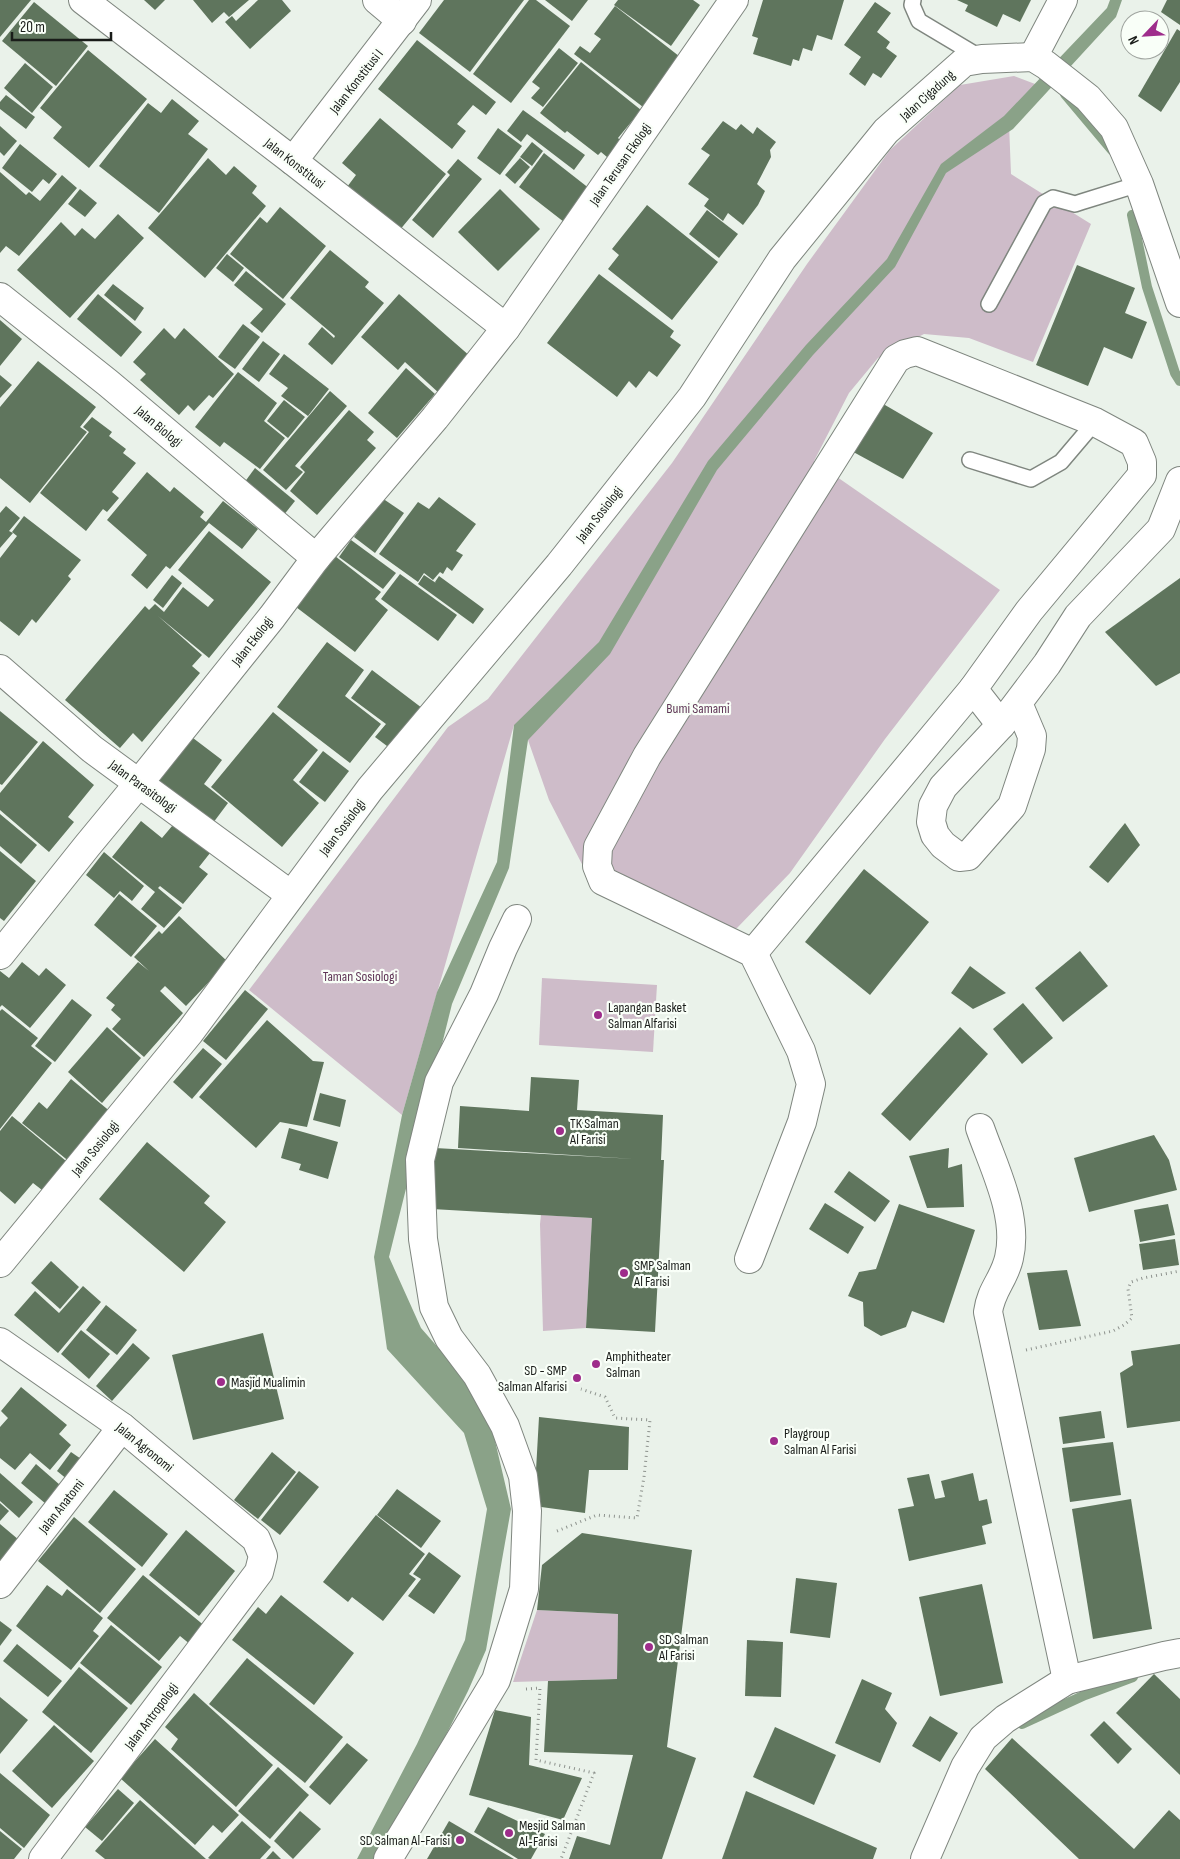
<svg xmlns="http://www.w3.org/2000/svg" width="1180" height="1859" font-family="'Sofia Sans Condensed',sans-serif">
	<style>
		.green { fill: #cebcc9 }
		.water { fill: #8aa288 }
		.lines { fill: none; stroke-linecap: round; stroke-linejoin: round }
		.stream { stroke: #8aa288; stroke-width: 10 }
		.building { fill: #5f755d }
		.service-casing { stroke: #7f867f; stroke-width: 18 }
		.minor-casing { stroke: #7f867f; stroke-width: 30 }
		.path { stroke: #8e938e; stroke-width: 3; stroke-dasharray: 1 4; stroke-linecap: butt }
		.service { stroke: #fff; stroke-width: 15 }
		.minor { stroke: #fff; stroke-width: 28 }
		.poi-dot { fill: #9e2d8b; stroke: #f9fff8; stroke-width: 2 }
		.labels { text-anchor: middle; stroke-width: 4.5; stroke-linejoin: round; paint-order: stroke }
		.street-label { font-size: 14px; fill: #191c19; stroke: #f9fff8 }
		.park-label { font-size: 14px; fill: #5f3556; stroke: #f9fff8 }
		.poi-label { font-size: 14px; fill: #191c19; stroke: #f9fff8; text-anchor: start }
	</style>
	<rect width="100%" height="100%" fill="#eaf2ea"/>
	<!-- green -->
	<g class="green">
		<path d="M1014 76 1043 87 1009 124 1011 174 1091 224 1033 362 969 338 924 334 878 358 849 393 814 461 1000 590 885 739 790 873 737 928 703 937 653 922 584 868 549 800 528 740 514 725 402 1115 249 990 448 727 488 699 672 463 807 264 890 150 960 85Z"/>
		<path d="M542 978 657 985 653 1052 539 1045Z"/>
		<path d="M541 1215 592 1218 586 1328 543 1331 540 1224Z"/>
		<path d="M537 1610 618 1614 617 1679 513 1682Z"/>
	</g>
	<!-- water -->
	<path class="water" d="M1110 0H1122L1116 17 1013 129 946 173 895 267 813 355 717 470 610 654 528 740 509 868 452 1004 389 1257 421 1328 462 1375 492 1428 511 1509 486 1650 468 1691 417 1793 379 1859H357L417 1744 465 1640 487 1509 464 1433 387 1349 374 1257 402 1115 437 992 497 862 514 725 599 642 708 461 806 345 887 259 941 164 1004 116 1107 8Z"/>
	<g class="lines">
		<!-- stream -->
		<g class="stream">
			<path d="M1065 94 1112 150"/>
			<path d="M1132 215 1147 287 1175 373 1180 381"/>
			<path d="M1022 1724 1085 1695 1133 1677"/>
		</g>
	</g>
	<!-- building -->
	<g class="building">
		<path d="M0 0H31L0 37Z"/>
		<path d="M144 0H165L155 10Z"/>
		<path d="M193 0H249L229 17 224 12 212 23Z"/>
		<path d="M258 0H282L291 11 250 49 225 22 232 16 236 21Z"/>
		<path d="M444 0H524L470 72 419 33Z"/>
		<path d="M529 0H536L570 26 511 103 473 74Z"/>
		<path d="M545 0H588L572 21Z"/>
		<path d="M618 0H693L700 5 671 46 614 5Z"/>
		<path d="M763 0H844L832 40 817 35 812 51 803 48 799 61 793 59 791 66 753 54 758 38 752 36Z"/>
		<path d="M957 0H1031L1020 22 1003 14 997 27 965 11 968 5Z"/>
		<path d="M1167 0H1180V25L1161 12Z"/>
		<path d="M34 2 88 46 56 86 2 41Z"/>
		<path d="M875 2 891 13 877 32 890 42 886 48 897 56 881 78 873 73 865 86 849 74 861 57 844 45Z"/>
		<path d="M615 6 684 60 643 107 574 54 580 46 590 53 601 39 594 34Z"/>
		<path d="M1177 29 1180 31V82L1161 112 1138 96Z"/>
		<path d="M417 40 496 102 486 115 473 105 457 124 466 131 452 149 378 89Z"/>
		<path d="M559 48 578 63 543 107 531 98 540 88 532 82Z"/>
		<path d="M88 50 147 99 89 168 53 138 62 127 40 108Z"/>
		<path d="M581 62 641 110 618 138 621 141 607 157 601 152 598 155 567 131 565 133 540 113Z"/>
		<path d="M25 63 53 87 32 113 4 88Z"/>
		<path d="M6 95 35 117 26 129 0 109V102Z"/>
		<path d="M172 99 199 121 188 134 208 149 159 213 99 166 148 103 161 113Z"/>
		<path d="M523 110 585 155 574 170 527 134 521 142 507 131Z"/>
		<path d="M380 118 446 174 399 231 347 187 356 175 342 163Z"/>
		<path d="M723 121 736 130 741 124 753 134 757 127 776 142 770 150 771 157 757 184 765 191 758 205 743 225 728 213 723 221 704 206 709 199 688 184 710 155 701 149Z"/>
		<path d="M0 126 17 141 4 156 0 152Z"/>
		<path d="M498 128 522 146 500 175 477 158Z"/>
		<path d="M532 142 543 151 532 166 520 157Z"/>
		<path d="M20 144 57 174 49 184 43 179 32 192 2 168Z"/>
		<path d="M544 153 590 189 564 222 519 187Z"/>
		<path d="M208 158 226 175 234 166 257 186 252 193 266 206 205 278 148 228Z"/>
		<path d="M520 158 530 167 515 184 505 175Z"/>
		<path d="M458 159 482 179 433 238 412 220 450 175 447 172Z"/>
		<path d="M0 172 26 195 29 192 40 201 62 175 77 188 19 256 6 246 0 253Z"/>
		<path d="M80 189 97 203 85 217 68 204Z"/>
		<path d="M500 189 540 229 498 271 458 232Z"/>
		<path d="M647 205 718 262 672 320 608 269 619 255 612 249Z"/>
		<path d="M280 207 326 246 283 299 230 254 260 217 267 223Z"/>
		<path d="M707 210 738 234 719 258 689 234Z"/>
		<path d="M118 214 144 238 70 318 17 270 61 222 75 236 82 228 95 239Z"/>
		<path d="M330 250 369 282 365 287 384 303 332 365 308 344 322 327 334 338 335 336 290 298Z"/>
		<path d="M227 254 244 268 233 282 216 268Z"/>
		<path d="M1077 265 1135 288 1125 313 1147 322 1132 359 1104 347 1088 386 1036 365Z"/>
		<path d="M246 271 286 304 262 333 250 323 263 309 234 285Z"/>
		<path d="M599 274 674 331 670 337 681 345 657 377 649 371 636 388 629 381 617 397 547 343Z"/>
		<path d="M113 284 144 308 135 321 104 295Z"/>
		<path d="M98 294 142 332 121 357 77 319Z"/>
		<path d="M399 294 471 357 440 394 405 362 398 370 361 337Z"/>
		<path d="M0 320 22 339 0 366Z"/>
		<path d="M243 324 260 337 235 369 218 357Z"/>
		<path d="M164 328 175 339 184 328 234 374 213 398 209 395 194 411 188 405 179 415 140 380 146 374 133 362Z"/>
		<path d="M263 341 280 354 259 382 242 369Z"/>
		<path d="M284 354 329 389 308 416 281 396 288 388 269 374Z"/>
		<path d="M38 361 96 407 80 427 87 432 30 503 0 478V407Z"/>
		<path d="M406 368 435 394 397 438 368 413Z"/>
		<path d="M238 372 277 403 264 421 285 438 260 469 224 442 220 447 195 427Z"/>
		<path d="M0 375 12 385 0 398Z"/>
		<path d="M330 391 347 406 295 466 303 472 286 490 263 470Z"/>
		<path d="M873 398 933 433 903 479 846 448Z"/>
		<path d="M284 400 305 417 288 438 267 421Z"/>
		<path d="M349 410 374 432 367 440 376 448 317 515 290 491 305 472 300 467Z"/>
		<path d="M92 417 112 432 109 436 126 449 123 453 136 463 112 492 119 498 107 512 103 509 86 531 40 493 89 432 83 427Z"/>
		<path d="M255 468 295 501 283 516 244 483Z"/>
		<path d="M147 472 170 492 174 487 204 512 200 517 206 522 223 501 258 529 242 549 209 523 170 569 166 566 147 589 131 575 147 555 107 520Z"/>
		<path d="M439 497 476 524 456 551 463 555 452 571 447 567 443 574 440 572 433 580 424 573 418 582 379 554 418 502 429 509Z"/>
		<path d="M382 498 404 513 375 553 354 537Z"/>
		<path d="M6 506 20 518 9 531 13 533 0 548V513Z"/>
		<path d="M24 516 81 560 68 576 71 579 36 623 32 619 19 636 0 621V558L17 536 12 532Z"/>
		<path d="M209 531 271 582 209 658 158 616 202 655 192 666 200 673 142 742 133 733 120 748 65 700 145 606 149 610 155 604 164 612 183 587 208 607 214 600 178 570Z"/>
		<path d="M351 540 396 573 383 589 339 557Z"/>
		<path d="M335 556 381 592 375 599 388 610 355 652 296 607Z"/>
		<path d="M400 574 457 615 438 641 381 599Z"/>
		<path d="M172 575 182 583 163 608 153 600Z"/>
		<path d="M424 575 436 583 435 582 439 576 484 609 473 624 418 584Z"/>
		<path d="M1180 578V673L1156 686 1105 632Z"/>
		<path d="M327 642 364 670 345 696 381 724 350 763 277 707Z"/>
		<path d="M372 670 422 708 391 749 375 737 386 724 351 698Z"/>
		<path d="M0 711 38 742 2 785 0 784Z"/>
		<path d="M273 712 318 750 293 780 319 803 282 847 211 787Z"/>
		<path d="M193 738 222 760 204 784 228 803 213 823 159 781Z"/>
		<path d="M43 741 94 785 68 817 74 822 49 852 0 810V793Z"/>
		<path d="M323 751 349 771 325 802 299 782Z"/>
		<path d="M0 814 37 845 21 864 0 846Z"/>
		<path d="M178 819 214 848 199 867 208 874 183 904 160 886 158 888 182 908 164 928 141 909 155 892 112 857 141 821 162 838Z"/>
		<path d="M1125 823 1140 845 1108 883 1089 867Z"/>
		<path d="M0 851 36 881 4 921 0 918Z"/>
		<path d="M104 852 144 886 132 901 120 891 114 898 86 875Z"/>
		<path d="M864 869 929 922 870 995 805 942Z"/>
		<path d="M119 894 157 926 131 957 94 925Z"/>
		<path d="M179 916 228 962 186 1006 165 986 160 991 183 1013 144 1057 112 1029 121 1019 111 1010 115 1005 106 998 138 962 149 971 134 957 159 931 162 934Z"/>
		<path d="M1080 951 1108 986 1063 1022 1035 988Z"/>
		<path d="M22 962 39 976 46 968 66 985 30 1028 2 1005 0 1007V971L9 978Z"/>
		<path d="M970 966 1006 993 973 1009 951 993Z"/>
		<path d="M245 990 268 1009 226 1060 203 1041Z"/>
		<path d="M72 999 92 1015 55 1062 35 1046Z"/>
		<path d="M1023 1003 1053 1038 1022 1064 993 1029Z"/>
		<path d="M2 1009 38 1038 31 1046 52 1063 0 1129V1011Z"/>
		<path d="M267 1020 313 1061 324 1062 307 1127 280 1122 256 1148 199 1097Z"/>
		<path d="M107 1027 141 1058 102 1103 68 1072Z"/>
		<path d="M960 1027 988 1054 910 1141 881 1114Z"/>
		<path d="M203 1048 222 1064 192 1099 173 1082Z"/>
		<path d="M531 1077 579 1080 577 1110 663 1115 661 1160H664L655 1332 586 1328 592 1218 432 1209 435 1148 635 1159 458 1148 460 1106 529 1111Z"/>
		<path d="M71 1079 112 1113 71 1163 22 1123 39 1102 47 1109Z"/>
		<path d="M320 1093 346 1100 340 1127 313 1120Z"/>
		<path d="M12 1116 66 1161 42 1190 33 1183 15 1204 0 1191V1131Z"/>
		<path d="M289 1128 338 1142 328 1179 299 1170 301 1164 281 1158Z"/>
		<path d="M1154 1135 1169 1160 1177 1190 1089 1212 1074 1158Z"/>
		<path d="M147 1142 210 1196 204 1203 226 1222 184 1272 99 1199Z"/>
		<path d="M949 1148 948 1168 962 1164 964 1207 927 1208 909 1156Z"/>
		<path d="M849 1171 890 1201 875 1222 834 1192Z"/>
		<path d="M825 1203 864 1227 848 1254 809 1229Z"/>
		<path d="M899 1204 975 1230 944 1323 912 1311 906 1327 881 1336 864 1326 863 1302 848 1296 859 1272 876 1269Z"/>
		<path d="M1168 1204 1175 1235 1140 1242 1134 1210Z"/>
		<path d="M1175 1239 1179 1265 1143 1270 1139 1244Z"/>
		<path d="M51 1261 79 1287 60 1309 31 1283Z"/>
		<path d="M1067 1270 1081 1326 1039 1330 1027 1273Z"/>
		<path d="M83 1286 101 1302 58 1353 14 1315 35 1291 59 1313Z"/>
		<path d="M106 1305 137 1330 117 1355 86 1330Z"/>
		<path d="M81 1330 110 1354 89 1379 61 1354Z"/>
		<path d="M263 1333 284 1419 193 1440 172 1355Z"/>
		<path d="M133 1343 150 1358 112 1401 96 1386Z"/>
		<path d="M1180 1344V1421L1127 1428 1120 1373 1133 1365 1131 1351Z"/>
		<path d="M21 1387 67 1425 59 1434 71 1445 50 1470 30 1453 15 1470 0 1458V1427L8 1418 1 1411Z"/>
		<path d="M1101 1411 1105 1438 1063 1444 1059 1417Z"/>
		<path d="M539 1417 629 1427 628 1470H589L585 1513 534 1506Z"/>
		<path d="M1113 1442 1121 1495 1070 1502 1062 1448Z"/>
		<path d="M71 1452 84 1461 68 1480 57 1471Z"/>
		<path d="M272 1452 296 1472 258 1519 234 1500Z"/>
		<path d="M36 1464 60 1485 46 1504 21 1483Z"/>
		<path d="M299 1471 319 1487 280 1535 261 1520Z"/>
		<path d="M0 1473 33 1502 19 1518 0 1501Z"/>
		<path d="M973 1473 979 1501 987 1499 992 1523 982 1526 986 1544 909 1561 898 1509 914 1506 907 1478 929 1474 935 1499 945 1497 941 1481Z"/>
		<path d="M397 1489 441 1521 421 1548 377 1515Z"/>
		<path d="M114 1490 168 1534 142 1567 88 1522Z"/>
		<path d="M1131 1499 1152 1629 1093 1639 1072 1509Z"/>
		<path d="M0 1503 9 1511 0 1521Z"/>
		<path d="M376 1515 425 1554 409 1574 416 1579 383 1621 352 1597 348 1602 323 1582Z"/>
		<path d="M74 1517 136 1569 100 1613 38 1561Z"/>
		<path d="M0 1524 19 1540 0 1563Z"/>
		<path d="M186 1530 235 1571 199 1616 149 1575Z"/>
		<path d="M582 1533 692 1550 667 1747 696 1758 662 1859H569L577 1836 610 1845 633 1755 544 1752 548 1681 617 1679 618 1614 537 1610 542 1565Z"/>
		<path d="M429 1552 461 1576 434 1614 408 1596 421 1579 413 1574Z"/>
		<path d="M143 1575 206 1627 191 1645 180 1636 159 1661 107 1618Z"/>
		<path d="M796 1578 837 1583 830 1638 790 1633Z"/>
		<path d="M982 1584 1003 1683 940 1696 919 1597Z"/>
		<path d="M47 1585 62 1596 67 1589 103 1618 93 1631 99 1636 71 1670 16 1626Z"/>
		<path d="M281 1595 354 1653 314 1705 232 1640 258 1607 266 1614Z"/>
		<path d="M0 1621 12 1630 0 1646Z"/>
		<path d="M111 1625 162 1667 131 1705 80 1663Z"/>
		<path d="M747 1640 783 1642 781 1697 745 1696Z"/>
		<path d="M17 1644 62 1681 48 1697 3 1661Z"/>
		<path d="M247 1658 343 1737 305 1783 209 1704Z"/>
		<path d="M79 1667 128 1708 91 1753 42 1712Z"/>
		<path d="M1154 1674 1180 1699V1775L1116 1713Z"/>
		<path d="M862 1679 892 1693 885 1709 897 1723 880 1763 835 1743Z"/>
		<path d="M194 1693 273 1765 236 1807 171 1749 178 1739 165 1727Z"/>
		<path d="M0 1697 28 1720 0 1754Z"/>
		<path d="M495 1710 531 1717 529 1765 582 1778 563 1820 469 1795Z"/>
		<path d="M930 1716 958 1733 940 1762 912 1746Z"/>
		<path d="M1104 1721 1132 1749 1118 1764 1090 1735Z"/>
		<path d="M54 1725 94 1761 52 1808 12 1771Z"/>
		<path d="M775 1727 836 1755 814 1805 753 1777Z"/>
		<path d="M1012 1738 1134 1849 1169 1810 1180 1820V1859H1079L985 1769Z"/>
		<path d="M155 1739 239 1815 222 1833 213 1825 195 1845 120 1778Z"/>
		<path d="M347 1743 368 1760 330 1805 309 1787Z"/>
		<path d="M278 1767 309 1795 270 1839 238 1811Z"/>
		<path d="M0 1773 50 1815 24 1848 0 1828Z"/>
		<path d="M118 1789 134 1803 102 1841 85 1827Z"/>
		<path d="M746 1791 877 1848 873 1859H722Z"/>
		<path d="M140 1800 206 1859H105L95 1851Z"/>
		<path d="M488 1807 545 1834 531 1859H518L474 1832Z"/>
		<path d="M300 1811 321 1829 293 1859 274 1841Z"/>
		<path d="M242 1821 271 1847 260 1859H210L208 1858Z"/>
		<path d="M449 1821 514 1859H427Z"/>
		<path d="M0 1831 22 1849 14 1859H0Z"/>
		<path d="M273 1851 281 1859H266Z"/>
	</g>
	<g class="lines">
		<!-- service casing -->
		<g class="service-casing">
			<g id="service">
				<path d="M913 0 912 5 919 21 981 58"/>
				<path d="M989 304 1044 203 1053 198 1075 204 1081 202 1139 184"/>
				<path d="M970 460 1031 479 1061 462 1095 422"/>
			</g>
		</g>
		<!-- minor casing -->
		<g class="minor-casing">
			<g id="minor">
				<path d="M83 0 293 161 506 328"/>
				<path d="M377 0 402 21"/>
				<path d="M1033 57 1063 0"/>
				<path d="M293 161 417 0"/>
				<path d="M0 297 108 383 316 558"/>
				<path d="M0 669 92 749 291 895"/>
				<path d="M1018 703 1032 736 1031 749 1012 806 968 856 959 857 943 845 935 835 931 822 933 806 943 787 1001 725 1047 664 1078 616 1161 529 1180 481"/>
				<path d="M753 953 973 689"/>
				<path d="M0 955 87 846 139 783 272 617 316 558 435 418 506 328 734 0"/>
				<path d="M980 1128C994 1168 1019 1216 1009 1258 1004 1280 991 1289 988 1312L1067 1680"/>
				<path d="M749 1259 802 1122 811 1084 801 1051 753 953 603 881 597 866 598 847 647 756 896 359 905 354 917 351 1095 422 1134 443 1142 462V475L1029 611 973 689 1001 725"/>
				<path d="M0 1263 190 1032 370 789 559 565 692 397 782 259 886 131 964 62 982 59 1033 57 1046 65 1088 98 1114 128 1139 184 1180 303"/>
				<path d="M0 1342 122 1427 256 1539 263 1556 259 1572 43 1859"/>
				<path d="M0 1584 122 1427"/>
				<path d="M388 1859 496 1680 524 1589 527 1511 523 1476 505 1426 477 1375 449 1338 434 1307 423 1239 420 1160 439 1082 484 994 503 948 517 919"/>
				<path d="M925 1859 965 1767 983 1738 1005 1719 1067 1680 1164 1656 1180 1653"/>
			</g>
		</g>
		<!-- path -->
		<g class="path">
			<path d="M1026 1350 1113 1331 1124 1325 1132 1318 1128 1289 1131 1282 1143 1278 1180 1271"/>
			<path d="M557 1531 597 1515 637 1518 644 1477 650 1420 615 1418 605 1397 581 1389"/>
			<path d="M526 1689 540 1688 536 1760 594 1773 561 1859"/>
		</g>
		<!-- service -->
		<use href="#service" class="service"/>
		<!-- minor -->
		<use href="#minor" class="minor"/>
	</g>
	<!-- markers -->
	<g class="poi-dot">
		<circle cx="598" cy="1015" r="5"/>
		<circle cx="560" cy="1131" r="5"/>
		<circle cx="624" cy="1273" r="5"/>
		<circle cx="596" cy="1364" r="5"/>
		<circle cx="577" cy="1378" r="5"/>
		<circle cx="221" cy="1382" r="5"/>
		<circle cx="774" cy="1441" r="5"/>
		<circle cx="649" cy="1647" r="5"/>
		<circle cx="509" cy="1833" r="5"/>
		<circle cx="460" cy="1840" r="5"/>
	</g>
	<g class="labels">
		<!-- street labels -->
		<g class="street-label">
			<text transform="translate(356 81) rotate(-52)" y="5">Jalan Konstitusi I</text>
			<text transform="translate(927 95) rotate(-42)" y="5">Jalan Cigadung</text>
			<text transform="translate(295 163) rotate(38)" y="5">Jalan Konstitusi</text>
			<text transform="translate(620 164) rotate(-55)" y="5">Jalan Terusan Ekologi</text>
			<text transform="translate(159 426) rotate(40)" y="5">Jalan Biologi</text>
			<text transform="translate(599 514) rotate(-52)" y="5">Jalan Sosiologi</text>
			<text transform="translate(252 641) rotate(-52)" y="5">Jalan Ekologi</text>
			<text transform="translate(143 786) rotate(36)" y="5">Jalan Parasitologi</text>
			<text transform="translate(342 827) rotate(-53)" y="5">Jalan Sosiologi</text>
			<text transform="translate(95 1148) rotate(-51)" y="5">Jalan Sosiologi</text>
			<text transform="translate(145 1447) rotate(39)" y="5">Jalan Agronomi</text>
			<text transform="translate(61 1506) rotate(-52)" y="5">Jalan Anatomi</text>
			<text transform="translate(151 1716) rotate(-53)" y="5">Jalan Antropologi</text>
		</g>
		<!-- park labels -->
		<g class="park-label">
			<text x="698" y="713">Bumi Samami</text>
			<text x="360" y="981">Taman Sosiologi</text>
		</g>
		<!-- poi labels -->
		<g class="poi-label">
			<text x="608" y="1012">Lapangan Basket<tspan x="608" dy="16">Salman Alfarisi</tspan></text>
			<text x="570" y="1128">TK Salman<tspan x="570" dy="16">Al Farisi</tspan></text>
			<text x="634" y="1270">SMP Salman<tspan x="634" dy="16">Al Farisi</tspan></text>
			<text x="606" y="1361">Amphitheater<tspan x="606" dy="16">Salman</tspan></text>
			<text x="567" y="1375" text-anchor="end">SD - SMP<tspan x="567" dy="16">Salman Alfarisi</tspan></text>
			<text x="231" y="1387">Masjid Mualimin</text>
			<text x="784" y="1438">Playgroup<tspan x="784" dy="16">Salman Al Farisi</tspan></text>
			<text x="659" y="1644">SD Salman<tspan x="659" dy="16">Al Farisi</tspan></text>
			<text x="519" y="1830">Mesjid Salman<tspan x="519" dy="16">Al-Farisi</tspan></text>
			<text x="450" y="1845" text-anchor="end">SD Salman Al-Farisi</text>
		</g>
	</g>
	<!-- north arrow -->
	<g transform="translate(1145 35) rotate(245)"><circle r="24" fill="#f9fff8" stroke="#9fa49f"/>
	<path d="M0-4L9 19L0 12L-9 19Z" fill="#9e2d8b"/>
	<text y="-8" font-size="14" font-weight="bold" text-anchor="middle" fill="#191c19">N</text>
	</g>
	<!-- scale -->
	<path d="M12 32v8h99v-8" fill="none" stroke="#191c19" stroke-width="2.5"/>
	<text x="20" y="32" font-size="15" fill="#191c19" stroke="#f9fff8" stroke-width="4" paint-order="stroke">20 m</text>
</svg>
